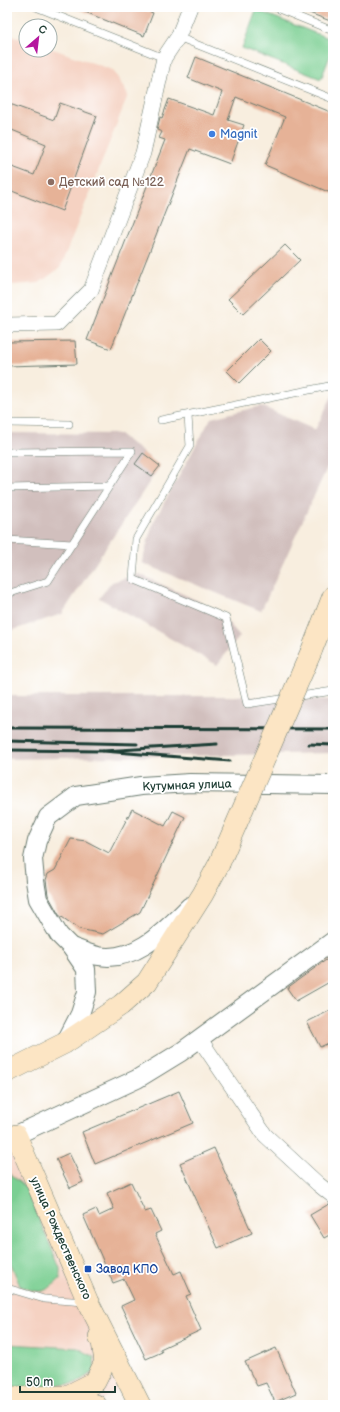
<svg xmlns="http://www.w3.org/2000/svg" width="340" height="1412" font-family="'Balsamiq Sans',sans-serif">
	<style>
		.built { fill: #f5d2c2 }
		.industrial { fill: #d1bfbd }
		.green { fill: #7acf92; stroke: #4c8663 }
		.building { fill: #e6b297 }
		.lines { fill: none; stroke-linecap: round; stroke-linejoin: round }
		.service-casing { stroke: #6b7b70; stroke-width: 8 }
		.minor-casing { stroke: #6b7b70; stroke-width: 16 }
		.tertiary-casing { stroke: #6b7b70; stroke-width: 20 }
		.secondary-casing { stroke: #6b7b70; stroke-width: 22 }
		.service { stroke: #fff; stroke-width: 7 }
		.minor { stroke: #fff; stroke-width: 15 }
		.tertiary { stroke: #fff; stroke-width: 18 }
		.secondary { stroke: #fce5c4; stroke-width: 21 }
		.rail { stroke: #1f3d34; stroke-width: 3 }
		.secondary-bridge-casing { stroke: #6b7b70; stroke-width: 22; stroke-linecap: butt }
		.secondary-bridge { stroke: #fce5c4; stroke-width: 21 }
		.shop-dot { fill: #3f7fe0; stroke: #fff; stroke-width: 1.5 }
		.education-dot { fill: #8d6e63; stroke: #fff; stroke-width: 1.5 }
		.transit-dot { fill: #1a4fb4; stroke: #fff; stroke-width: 1.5 }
		.labels { text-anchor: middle; stroke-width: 3.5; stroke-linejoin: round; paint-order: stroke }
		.shop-label { font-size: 12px; fill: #366cbe; stroke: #fff; text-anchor: start }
		.education-label { font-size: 12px; fill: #785e54; stroke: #fff; text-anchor: start }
		.street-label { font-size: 12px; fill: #1f3d34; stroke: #fff }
		.transit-label { font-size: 12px; fill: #164399; stroke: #fff; text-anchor: start }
	</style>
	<rect width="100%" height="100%" fill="#fff"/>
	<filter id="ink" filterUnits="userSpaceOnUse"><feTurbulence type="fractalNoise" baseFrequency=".025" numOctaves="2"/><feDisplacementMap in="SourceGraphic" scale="8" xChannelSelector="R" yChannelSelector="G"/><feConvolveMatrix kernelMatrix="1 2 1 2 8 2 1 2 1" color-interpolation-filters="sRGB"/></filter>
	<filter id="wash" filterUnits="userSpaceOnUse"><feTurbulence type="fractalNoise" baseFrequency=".012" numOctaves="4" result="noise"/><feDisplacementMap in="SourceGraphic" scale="16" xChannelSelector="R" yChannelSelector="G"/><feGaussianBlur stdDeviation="0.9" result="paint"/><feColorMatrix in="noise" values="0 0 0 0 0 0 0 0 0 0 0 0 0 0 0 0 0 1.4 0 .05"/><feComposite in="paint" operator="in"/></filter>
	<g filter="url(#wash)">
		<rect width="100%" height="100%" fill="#f8eedf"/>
		<!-- built -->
		<g class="built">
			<path d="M11 35 26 40V50H50V48L113 70 128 95 60 268 39 283 14 285 7 283V40Z"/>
			<path d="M7 1131 134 1381 93 1405H7Z"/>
		</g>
		<!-- industrial -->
		<g class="industrial">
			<path d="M333 394V455L261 611 142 563 153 523 211 418 261 406 315 430Z"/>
			<path d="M7 433 119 434 160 466 62 614 7 632Z"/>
			<path d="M139 574 216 609 240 636 217 665 99 598 112 582Z"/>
			<path d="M7 696H226L333 700V753L7 759Z"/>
		</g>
		<!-- green -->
		<g class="green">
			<path d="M256 10 333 40V48L321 79 242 48Z"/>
			<path d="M7 1172 25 1187 60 1268V1279C44 1294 39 1294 20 1286L7 1254Z"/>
			<path d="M7 1344 78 1348 94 1357 95 1371 76 1383 7 1392Z"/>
		</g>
		<g id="blocks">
			<!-- building -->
			<g class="building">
				<path d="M73 7H138L153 13 144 36Z"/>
				<path d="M296 7H333V22L296 8Z"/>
				<path d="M196 57 333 113V194L265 165 285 117 236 97 228 120 244 125 230 164 190 149 111 349 87 340 165 140 159 138 162 132 157 130 160 117 162 118 169 99 214 115 222 92 188 78Z"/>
				<path d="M7 103 54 120 60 103 97 116 62 211 7 189V165L34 175 46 144 7 128Z"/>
				<path d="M285 245 300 260 243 314 228 299Z"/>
				<path d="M259 339 271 351 239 383 227 371Z"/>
				<path d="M75 341 77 364 7 366V342Z"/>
				<path d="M143 453 160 466 152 476 135 464Z"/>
				<path d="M132 809 165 826 173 811 185 817 140 912 103 934 79 929 59 915 48 895 46 880 48 874 55 870 71 839 86 841 109 853Z"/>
				<path d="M333 955V980L296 1001 287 988Z"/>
				<path d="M333 1009V1041L320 1047 307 1022Z"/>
				<path d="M179 1091 193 1123 95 1164 82 1132Z"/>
				<path d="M214 1148 252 1233 218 1248 180 1163Z"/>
				<path d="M69 1153 83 1182 70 1188 56 1159Z"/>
				<path d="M131 1182 145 1212 151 1210 161 1231 155 1234 174 1274 181 1271 191 1294 186 1296 201 1330 160 1349 162 1352 146 1359 121 1306 134 1300 124 1279 113 1283 83 1215 96 1209 99 1216 114 1209 107 1193Z"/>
				<path d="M329 1204 333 1211V1233L324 1238 310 1215Z"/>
				<path d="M276 1348 296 1393 275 1402 266 1383 257 1386 245 1362Z"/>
			</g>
		</g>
	</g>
	<g filter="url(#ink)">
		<use href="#blocks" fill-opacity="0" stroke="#6b7b70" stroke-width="1"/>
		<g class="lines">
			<!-- service casing -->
			<g class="service-casing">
				<g id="service">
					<path d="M36 7 164 58"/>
					<path d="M274 7 333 31"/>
					<path d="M178 37 333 99"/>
					<path d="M188 416 190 446 136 539 133 579 226 618 247 704 333 691"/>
					<path d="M161 420 329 386 333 383"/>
					<path d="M7 423 69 424"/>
					<path d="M7 452 132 451 48 581 7 594"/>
					<path d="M7 488 109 486"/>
					<path d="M7 540 72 544"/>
					<path d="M7 1288 44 1299 85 1302"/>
				</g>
			</g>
			<!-- minor casing -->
			<g class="minor-casing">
				<g id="minor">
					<path d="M7 325 57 324 91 290 143 153 164 58 178 37 190 7"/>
					<path d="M199 1038 265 1135 318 1184 333 1196"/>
				</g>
			</g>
			<!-- tertiary casing -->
			<g class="tertiary-casing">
				<g id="tertiary">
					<path d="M71 947C80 950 89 954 98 956 136 963 166 929 190 906"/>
					<path d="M65 1043 80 1014 87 992 86 969 71 947 59 935 38 899 35 881 33 859 37 841 48 817 76 796 141 786 190 783 333 785"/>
					<path d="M16 1135 137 1079 181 1052 333 941"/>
				</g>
			</g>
			<!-- secondary casing -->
			<g class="secondary-casing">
				<g id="secondary">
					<path d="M311 652 333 596"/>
					<path d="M7 1072 65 1043 121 1005 147 982 203 894 219 864"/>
					<path d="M7 1139 16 1135 88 1302 140 1405"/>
					<path d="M67 1396 95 1382 105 1362 102 1342 99 1337"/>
					<path d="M7 1397 67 1396 96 1405"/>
				</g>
			</g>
			<!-- service -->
			<use href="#service" class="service"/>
			<!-- minor -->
			<use href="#minor" class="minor"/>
			<!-- tertiary -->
			<use href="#tertiary" class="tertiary"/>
			<!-- secondary -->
			<use href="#secondary" class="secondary"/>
			<!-- rail -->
			<g class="rail">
				<path d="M7 728 333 729"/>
				<path d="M7 741 137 744"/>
				<path d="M217 744 103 751 230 761"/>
				<path d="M309 744 333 745"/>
				<path d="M7 750 103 751"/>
			</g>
			<!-- secondary-bridge casing -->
			<g class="secondary-bridge-casing">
				<path id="secondary-bridge" d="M219 864 311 652"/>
			</g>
			<!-- secondary-bridge -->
			<use href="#secondary-bridge" class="secondary-bridge"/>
		</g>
	</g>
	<!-- markers -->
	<circle class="shop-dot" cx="212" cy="134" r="4"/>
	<circle class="education-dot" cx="51" cy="182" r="4"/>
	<rect class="transit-dot" x="84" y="1265" width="8" height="8" rx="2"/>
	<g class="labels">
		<!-- shop labels -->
		<g class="shop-label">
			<text x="220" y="138">Magnit</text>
		</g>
		<!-- education labels -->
		<g class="education-label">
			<text x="59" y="186">Детский сад №122</text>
		</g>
		<!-- street labels -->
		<g class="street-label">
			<text transform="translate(187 785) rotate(-2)" y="4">Кутумная улица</text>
			<text transform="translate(61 1238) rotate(66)" y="4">улица Рождественского</text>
		</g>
		<!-- transit labels -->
		<g class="transit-label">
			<text x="96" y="1273">Завод КПО</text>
		</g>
	</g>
	<!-- margin -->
	<rect width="340" height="1412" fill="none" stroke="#fff" stroke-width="24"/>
	<!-- north arrow -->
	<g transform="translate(38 38) rotate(28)"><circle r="19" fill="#ffffff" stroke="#a5b1ae"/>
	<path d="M0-3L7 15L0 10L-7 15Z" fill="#b5179e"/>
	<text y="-6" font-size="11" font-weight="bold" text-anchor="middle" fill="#1f3d34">С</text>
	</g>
	<!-- scale -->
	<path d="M20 1386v6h95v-6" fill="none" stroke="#1f3d34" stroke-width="2"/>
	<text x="26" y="1386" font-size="12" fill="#1f3d34" stroke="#ffffff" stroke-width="3" paint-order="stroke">50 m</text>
</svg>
